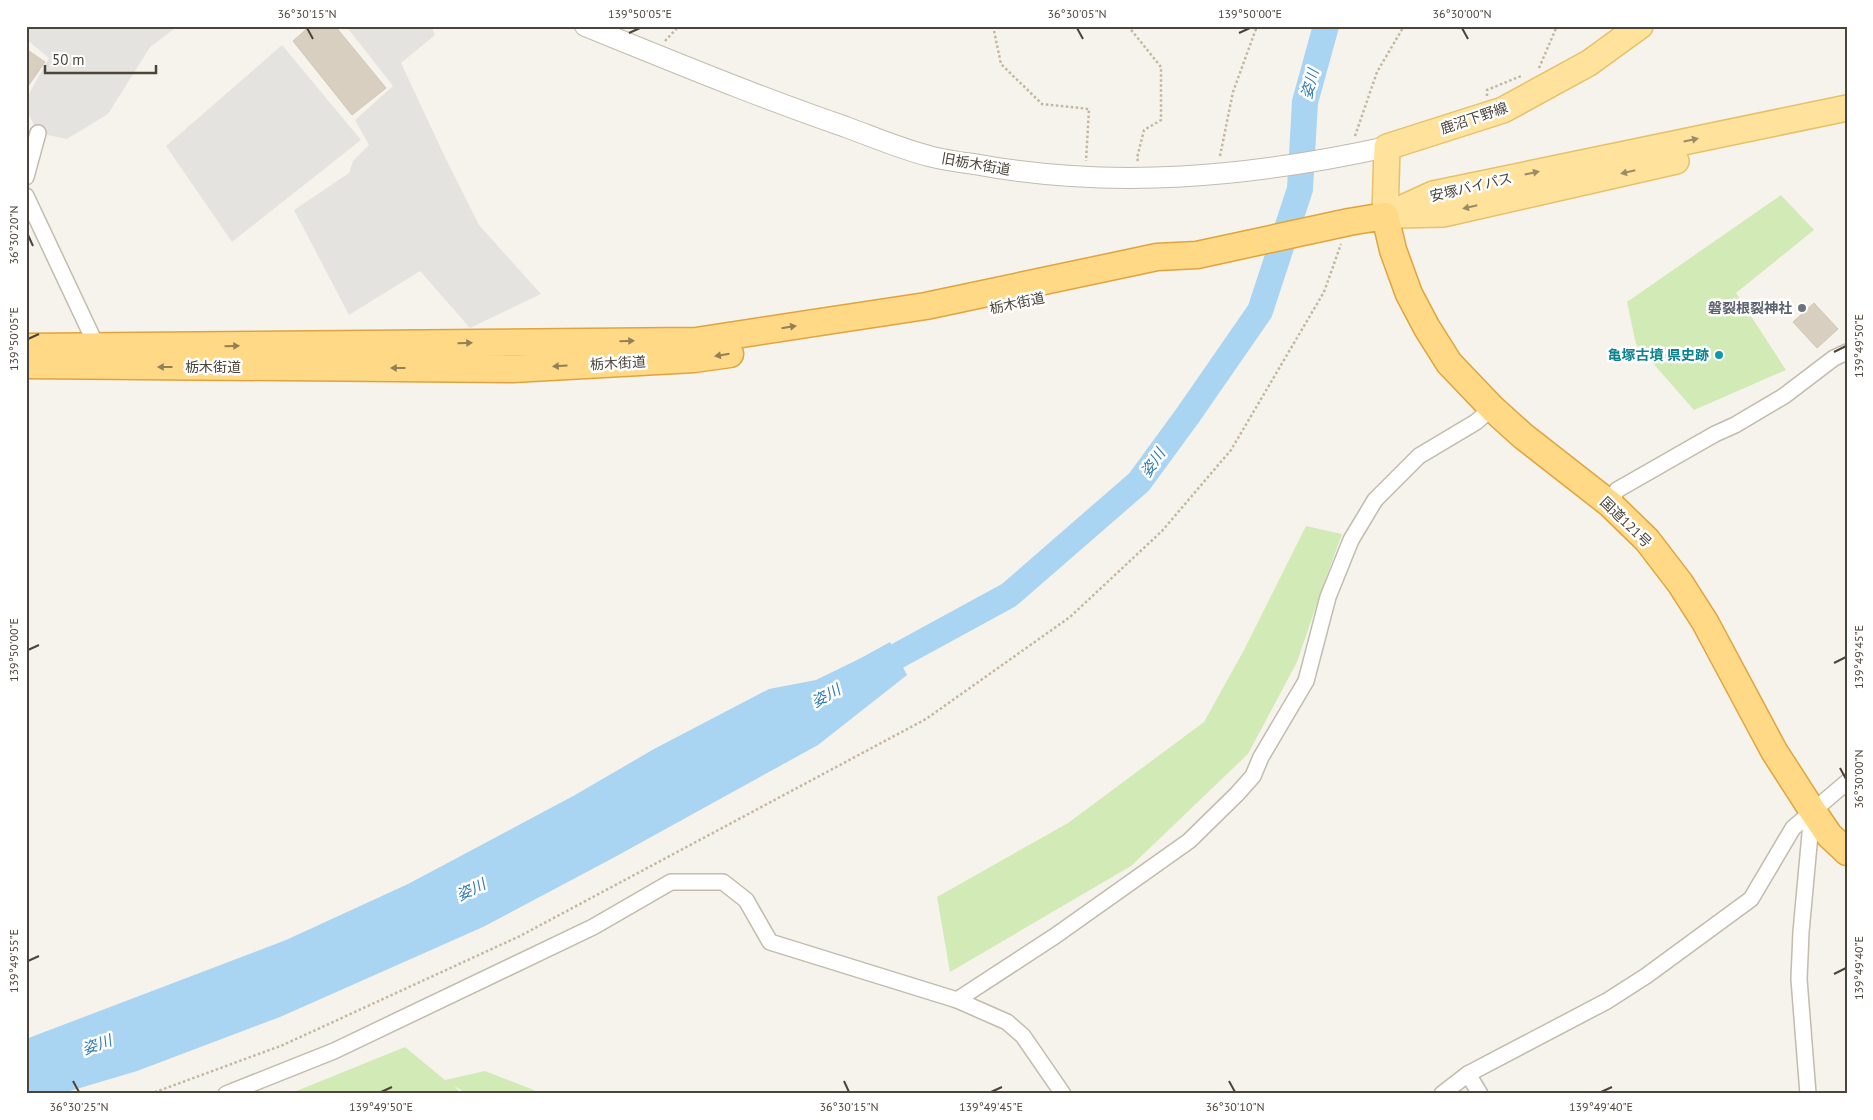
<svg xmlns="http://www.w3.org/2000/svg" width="1873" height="1120" font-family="'PT Sans','Noto Sans JP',sans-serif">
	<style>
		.green { fill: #d2eab5 }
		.parking { fill: #e5e3e0 }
		.water { fill: #a9d4f2 }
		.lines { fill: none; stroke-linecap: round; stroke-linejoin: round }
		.river { stroke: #a9d4f2; stroke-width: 26 }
		.building { fill: #d8cfc1; stroke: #d3c7b4 }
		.minor-casing { stroke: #c2bbae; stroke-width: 18 }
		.tertiary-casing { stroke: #c2bbae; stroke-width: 22 }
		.primary-casing { stroke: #e6c16a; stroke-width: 28 }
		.trunk-casing { stroke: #e0a43c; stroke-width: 29 }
		.path { stroke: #c4b79f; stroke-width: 2.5; stroke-dasharray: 2.5 2.5; stroke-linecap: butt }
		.minor { stroke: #fff; stroke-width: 15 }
		.tertiary { stroke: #fff; stroke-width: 20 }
		.primary { stroke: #ffe39c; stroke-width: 25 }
		.trunk { stroke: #ffd985; stroke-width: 26 }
		.oneway { fill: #9c8c66 }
		.oneway2 { fill: #938057 }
		.ticks { fill: none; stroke: #4b4439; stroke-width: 2 }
		.worship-dot { fill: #6b7280; stroke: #fff; stroke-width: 2 }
		.culture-dot { fill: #0f9aa8; stroke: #fff; stroke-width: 2 }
		.labels { text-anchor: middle; stroke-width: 5; stroke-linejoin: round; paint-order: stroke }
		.street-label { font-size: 14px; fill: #4b4439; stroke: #fff }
		.worship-label { font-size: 14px; font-weight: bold; fill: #5b616d; stroke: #fff; text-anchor: end }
		.culture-label { font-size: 14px; font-weight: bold; fill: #0d838f; stroke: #fff; text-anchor: end }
		.water-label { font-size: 15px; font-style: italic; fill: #2e7ab2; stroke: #fff }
		.neatline { fill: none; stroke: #4b4439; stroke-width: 2 }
		.ticks-label { font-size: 12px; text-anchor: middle; fill: #4b4439 }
	</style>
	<rect width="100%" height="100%" fill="#f6f3ec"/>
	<!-- green -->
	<g class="green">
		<path d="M1781 195 1814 230 1736 293 1786 370 1694 410 1636 344 1627 302Z"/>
		<path d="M1306 526 1342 534 1324 583 1297 662 1248 754 1131 866 950 972 937 897 1068 823 1204 722 1244 650Z"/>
		<path d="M405 1047 445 1080 485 1071 534 1090 538 1094H468L454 1086 462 1094H289Z"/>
	</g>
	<!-- parking -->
	<g class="parking">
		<path d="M26 26 74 27 178 26 150 47 108 114 67 139 38 133 26 109V99L49 58 26 39Z"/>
		<path d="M346 26H431L435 35 401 63 445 157 479 225 541 294 470 328 420 271 349 315 294 210 349 173 353 161 369 145 355 120 393 86Z"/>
		<path d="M282 45 361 140 232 242 166 146Z"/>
	</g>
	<!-- water -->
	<path class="water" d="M890 642 907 675 818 745 613 858 483 927 280 1017 137 1071 60 1094H26V1039L286 940 408 884 575 795 654 749 769 689 816 680 861 658Z"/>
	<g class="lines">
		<!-- river -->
		<path class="river" d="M866 673 1009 595 1139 482 1188 415 1260 311 1300 189 1305 102 1326 26"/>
	</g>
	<!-- building -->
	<g class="building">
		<path d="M310 26H335L386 88 352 115 293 41Z"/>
		<path d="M26 49 45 62 26 89Z"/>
		<path d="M1814 303 1838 329 1817 348 1793 322Z"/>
	</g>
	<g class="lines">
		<!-- minor casing -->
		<g class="minor-casing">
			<g id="minor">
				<path d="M26 177 38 133"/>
				<path d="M26 196 99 351"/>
				<path d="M1610 504 1617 490 1715 434 1735 425 1784 396 1834 358 1847 352"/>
				<path d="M957 1000 1055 936 1189 841 1237 794 1253 776 1261 757 1306 681 1328 597 1351 540 1375 500 1419 456 1476 422 1492 408"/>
				<path d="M1468 1074 1480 1094"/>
				<path d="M226 1094 334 1051 593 927 671 882H723L746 900 770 942 957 1000 1007 1022 1023 1036 1063 1094"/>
				<path d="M1442 1094 1468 1074 1607 1001 1646 976 1751 899 1793 828 1847 782"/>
				<path d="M1808 1094 1799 979 1801 932 1812 812"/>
			</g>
		</g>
		<!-- tertiary casing -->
		<g class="tertiary-casing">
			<path id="tertiary" d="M585 26C672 61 758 97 846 127 873 137 901 149 929 156 943 160 959 162 974 164 1113 190 1250 177 1387 147"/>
		</g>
		<!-- primary casing -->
		<g class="primary-casing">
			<g id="primary">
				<path d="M1397 215 1443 214 1676 161"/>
				<path d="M1385 216 1433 194 1847 108"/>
				<path d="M1385 216 1387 147 1503 110 1589 63 1640 26"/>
			</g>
		</g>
		<!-- trunk casing -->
		<g class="trunk-casing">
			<g id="trunk">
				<path d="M26 347 696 341 926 306 1157 257 1197 255 1349 222 1385 216 1393 250 1409 294 1427 328 1449 363 1492 408 1523 436 1610 504 1647 540 1680 583 1705 622 1774 751 1812 810 1829 835 1847 852"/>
				<path d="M26 365 513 369 694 359 730 354"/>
			</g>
		</g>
		<!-- path -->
		<g class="path">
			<path d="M993 26 1001 64 1042 104 1089 109 1086 161"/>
			<path d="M1128 26 1161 67V120L1144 130 1137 158 1138 161"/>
			<path d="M665 41 679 26"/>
			<path d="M1539 68 1557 26"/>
			<path d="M1487 96V90L1521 76"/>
			<path d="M1355 136 1377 72 1404 26"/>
			<path d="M1220 156 1233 92 1257 26"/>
			<path d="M150 1094 283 1045 520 936 926 719 1070 617 1162 531 1231 450 1324 292 1341 244"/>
		</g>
		<!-- minor -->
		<use href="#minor" class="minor"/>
		<!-- tertiary -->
		<use href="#tertiary" class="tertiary"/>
		<!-- primary -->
		<use href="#primary" class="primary"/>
		<!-- trunk -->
		<use href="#trunk" class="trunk"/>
	</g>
	<!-- one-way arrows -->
	<defs><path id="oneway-solid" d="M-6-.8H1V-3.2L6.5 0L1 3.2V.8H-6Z" transform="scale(1.25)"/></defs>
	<g class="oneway">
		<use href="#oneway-solid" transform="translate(1691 140) rotate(-12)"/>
		<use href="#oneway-solid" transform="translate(1628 172) rotate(167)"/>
		<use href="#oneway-solid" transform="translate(1532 173) rotate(-12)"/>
		<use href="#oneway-solid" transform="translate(1470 207) rotate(167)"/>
	</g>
	<g class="oneway2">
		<use href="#oneway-solid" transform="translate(789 327) rotate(-9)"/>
		<use href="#oneway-solid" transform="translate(627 341) rotate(-1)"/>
		<use href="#oneway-solid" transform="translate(465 343) rotate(-1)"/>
		<use href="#oneway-solid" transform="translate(232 346) rotate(-1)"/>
		<use href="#oneway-solid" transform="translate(722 355) rotate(171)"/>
		<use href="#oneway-solid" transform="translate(560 366) rotate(177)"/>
		<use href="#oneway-solid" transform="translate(165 367) rotate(-180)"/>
		<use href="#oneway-solid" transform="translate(398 368) rotate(-180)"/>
	</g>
	<!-- ticks -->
	<path class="ticks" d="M307 28 313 39M1077 28 1083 39M1462 28 1468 39M629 33 640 28M1239 33 1250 28M28 235 33 246M28 339 39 334M1834 352 1846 346M28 650 39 645M1834 663 1846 657M1840 768 1846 779M28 961 39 956M1834 974 1846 968M73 1081 79 1092M844 1081 849 1092M1229 1081 1235 1092M381 1092 392 1087M991 1092 1002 1087M1601 1092 1612 1087"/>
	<!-- markers -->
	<circle class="worship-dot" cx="1802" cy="308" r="5"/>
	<circle class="culture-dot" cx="1719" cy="355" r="5"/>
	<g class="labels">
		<!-- street labels -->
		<g class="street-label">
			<text transform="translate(1474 118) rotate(-19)" y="5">鹿沼下野線</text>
			<text transform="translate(976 164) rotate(10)" y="5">旧栃木街道</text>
			<text transform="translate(1471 187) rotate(-13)" y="5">安塚バイパス</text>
			<text transform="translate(1017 303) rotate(-12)" y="5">栃木街道</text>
			<text transform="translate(618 363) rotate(-3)" y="5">栃木街道</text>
			<text x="213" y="372">栃木街道</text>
			<text transform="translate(1626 522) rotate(44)" y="5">国道121号</text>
		</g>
		<!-- worship labels -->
		<g class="worship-label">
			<text x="1792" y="313">磐裂根裂神社</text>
		</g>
		<!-- culture labels -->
		<g class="culture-label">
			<text x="1709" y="360">亀塚古墳 県史跡</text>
		</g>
		<!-- water labels -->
		<g class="water-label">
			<text transform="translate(1310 84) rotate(-75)" y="5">姿川</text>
			<text transform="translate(1153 463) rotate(-55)" y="5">姿川</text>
			<text transform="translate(826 696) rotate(-29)" y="5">姿川</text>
			<text transform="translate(471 890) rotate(-26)" y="5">姿川</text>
			<text transform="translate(97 1045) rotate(-20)" y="5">姿川</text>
		</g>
	</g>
	<!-- border -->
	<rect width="1873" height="1120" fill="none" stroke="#ffffff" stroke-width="55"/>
	<!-- scale -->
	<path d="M45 65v8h111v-8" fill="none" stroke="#4b4439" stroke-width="2.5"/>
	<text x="52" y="65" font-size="15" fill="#4b4439" stroke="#ffffff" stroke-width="4" paint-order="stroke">50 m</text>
	<rect x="28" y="28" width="1818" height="1064" class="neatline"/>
	<g class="ticks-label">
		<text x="307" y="18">36°30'15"N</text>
		<text x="640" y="18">139°50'05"E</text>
		<text x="1077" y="18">36°30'05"N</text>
		<text x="1250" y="18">139°50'00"E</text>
		<text x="1462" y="18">36°30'00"N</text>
		<text transform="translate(14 235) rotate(-90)" y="4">36°30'20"N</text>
		<text transform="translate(14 339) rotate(-90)" y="4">139°50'05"E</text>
		<text transform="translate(1859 346) rotate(-90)" y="4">139°49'50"E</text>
		<text transform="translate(14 650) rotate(-90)" y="4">139°50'00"E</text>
		<text transform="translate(1859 657) rotate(-90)" y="4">139°49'45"E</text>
		<text transform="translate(1859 779) rotate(-90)" y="4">36°30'00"N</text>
		<text transform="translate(14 961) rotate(-90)" y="4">139°49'55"E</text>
		<text transform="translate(1859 968) rotate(-90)" y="4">139°49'40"E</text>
		<text x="79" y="1111">36°30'25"N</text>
		<text x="381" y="1111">139°49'50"E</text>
		<text x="849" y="1111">36°30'15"N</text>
		<text x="991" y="1111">139°49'45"E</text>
		<text x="1235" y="1111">36°30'10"N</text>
		<text x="1601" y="1111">139°49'40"E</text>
	</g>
</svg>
